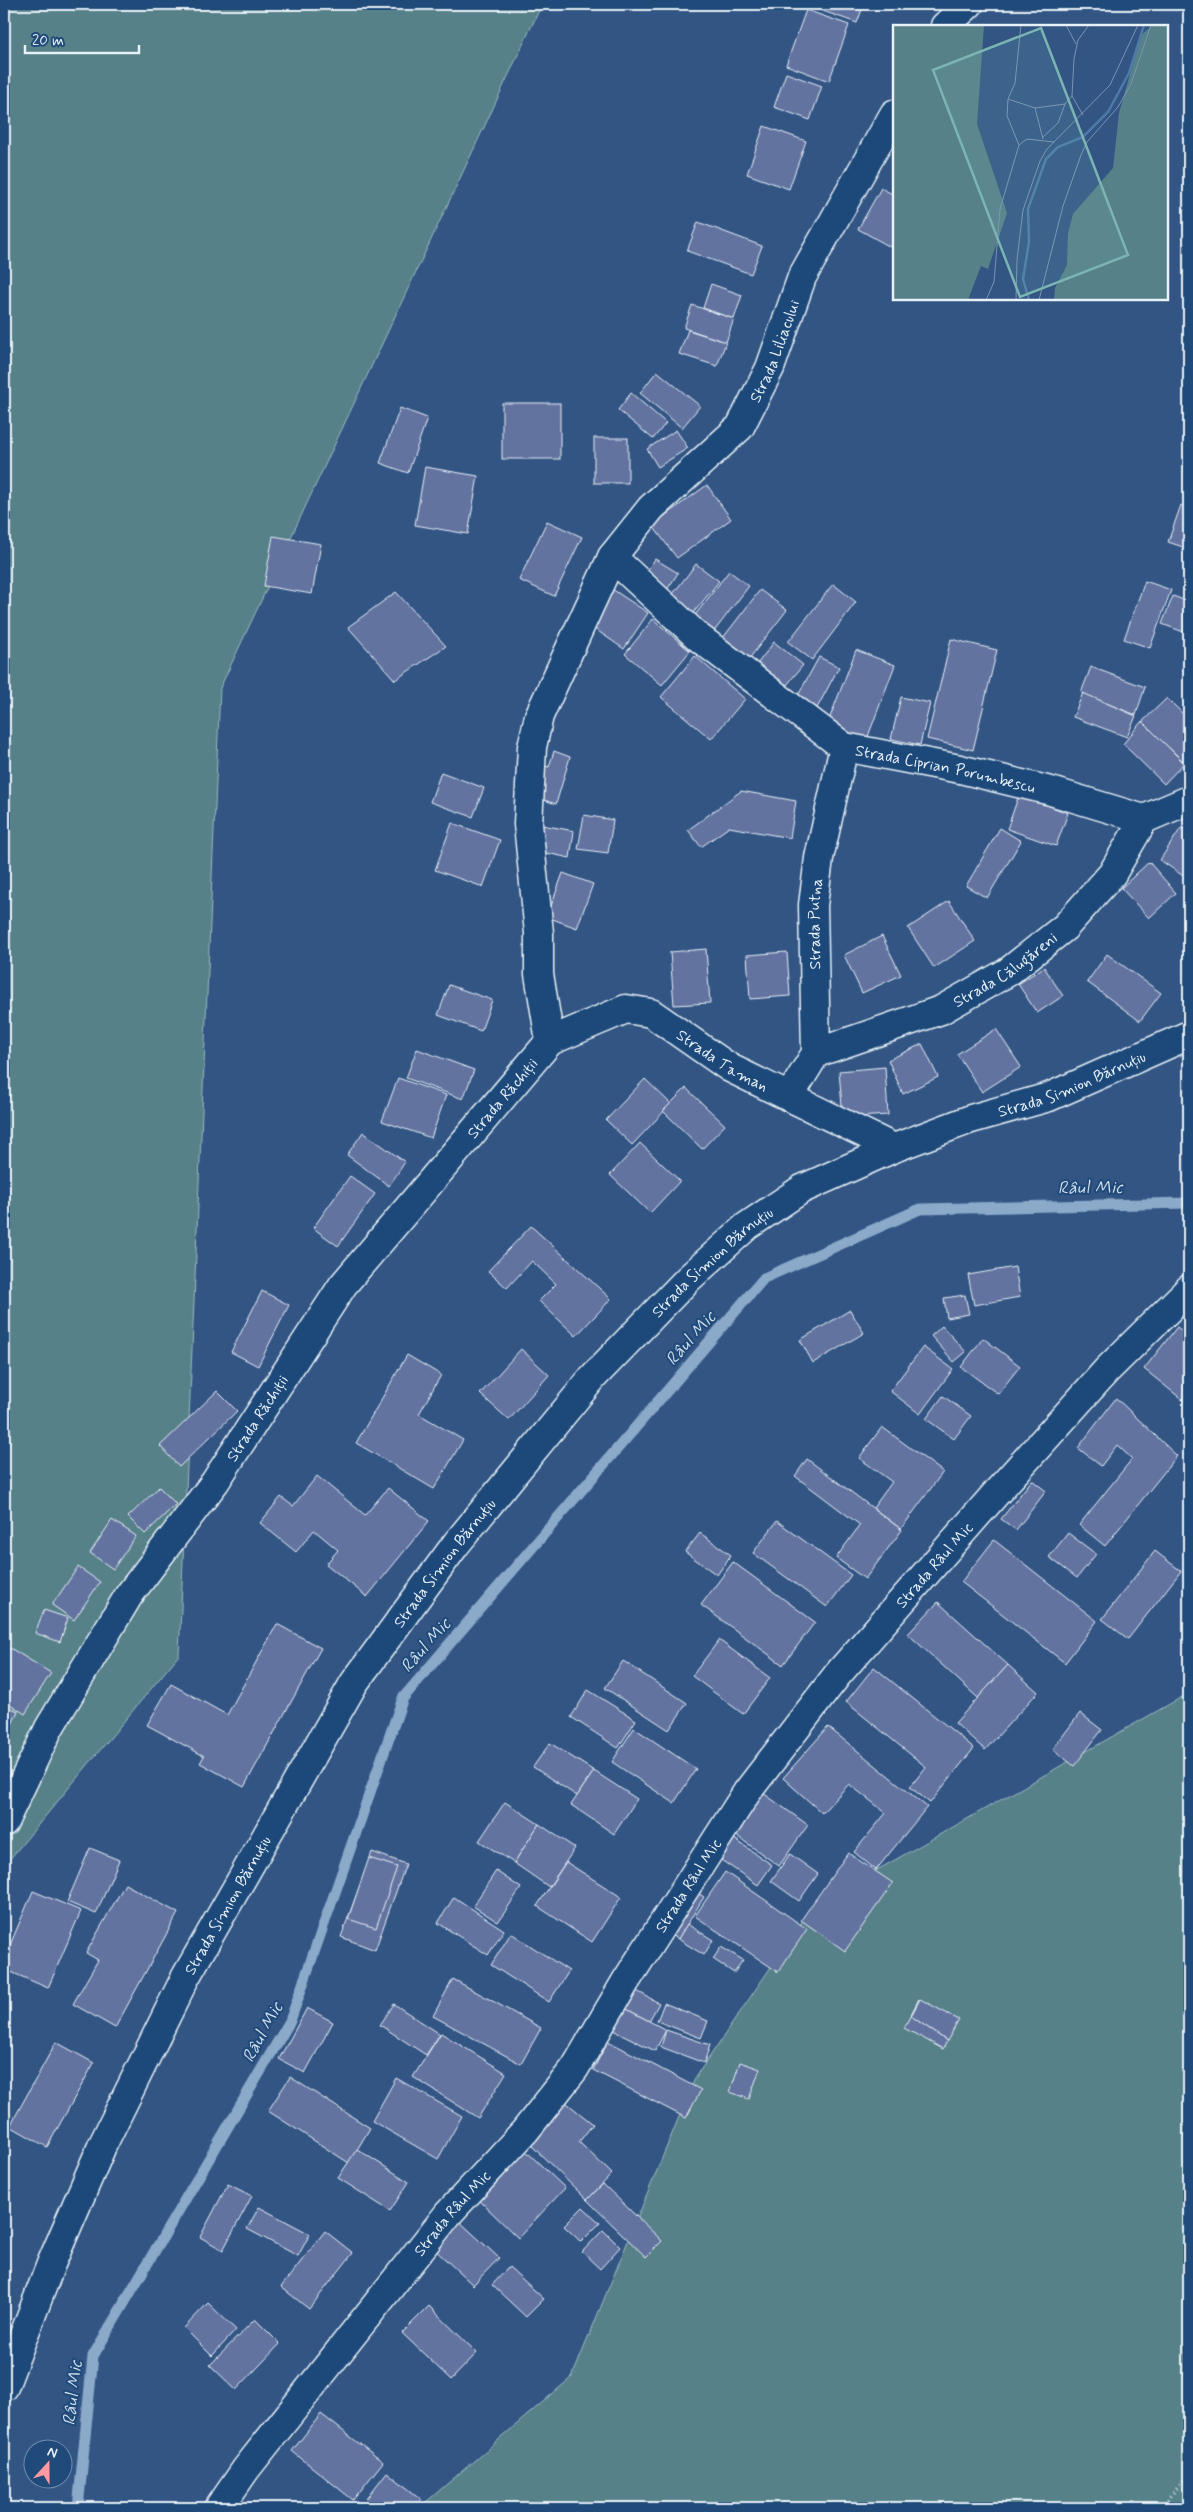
<svg xmlns="http://www.w3.org/2000/svg" width="1193" height="2512" font-family="Mynerve,sans-serif">
	<style>
		.green { fill: #568189; stroke: #9fb9c0 }
		.lines { fill: none; stroke-linecap: round; stroke-linejoin: round }
		.stream { stroke: #8baac9; stroke-width: 11 }
		.building { fill: #6473a0; stroke: #e8f1f8 }
		.street-casing { stroke: #e8f1f8; stroke-width: 31 }
		.secondary-casing { stroke: #e8f1f8; stroke-width: 31 }
		.path { stroke: #e8f1f8; stroke-width: 3; stroke-dasharray: 1 4; stroke-linecap: butt }
		.street { stroke: #1f4a7a; stroke-width: 28 }
		.secondary { stroke: #1f4a7a; stroke-width: 28 }
		.labels { text-anchor: middle; stroke-width: 4; stroke-linejoin: round; paint-order: stroke }
		.street-label { font-size: 16px; fill: #e8f1f8; stroke: #1f4a7a }
		.water-label { font-size: 18px; font-style: italic; fill: #d1dfec; stroke: #1f4a7a }
		.inset-river { fill: none; stroke: #4d7aa9; stroke-width: 2.5 }
		.inset-road { fill: none; stroke: #7b93b2; stroke-width: 1 }
		.view { fill: #7cb4b3; fill-opacity: 0.15; stroke: #7cb4b3; stroke-width: 2.5 }
		.inset-edge { fill: none; stroke: #e8f1f8; stroke-width: 2.5 }
	</style>
	<rect width="100%" height="100%" fill="#325584"/>
	<filter id="ink" filterUnits="userSpaceOnUse"><feTurbulence type="fractalNoise" baseFrequency=".02" numOctaves="2"/><feDisplacementMap in="SourceGraphic" scale="10" xChannelSelector="R" yChannelSelector="G"/><feConvolveMatrix kernelMatrix="1 2 1 2 8 2 1 2 1" color-interpolation-filters="sRGB"/></filter>
	<g filter="url(#ink)">
		<!-- green -->
		<g class="green">
			<path d="M4 4H542L220 688 179 1655 4 1866Z"/>
			<path d="M1189 1693V2508H419L572 2377 695 2078 812 1907Z"/>
		</g>
		<g class="lines">
			<!-- stream -->
			<path class="stream" d="M78 2508 93 2356 290 2021 403 1698 764 1278 920 1209 1189 1203"/>
		</g>
		<!-- building -->
		<g class="building">
			<path d="M803 4H864L857 23Z"/>
			<path d="M806 10 849 25 829 81 786 65Z"/>
			<path d="M786 73 822 86 810 120 774 107Z"/>
			<path d="M764 126 806 141 789 189 747 174Z"/>
			<path d="M881 188 894 195V249L858 229Z"/>
			<path d="M698 222 762 246 751 274 687 251Z"/>
			<path d="M711 284 742 295 734 319 703 308Z"/>
			<path d="M692 305 734 319 726 342 684 328Z"/>
			<path d="M688 330 726 342 717 366 679 354Z"/>
			<path d="M657 371 700 406 682 428 640 393Z"/>
			<path d="M631 393 666 423 653 439 618 410Z"/>
			<rect x="502" y="403" width="58" height="56"/>
			<path d="M400 408 427 418 408 473 380 463Z"/>
			<path d="M676 430 688 448 658 467 647 449Z"/>
			<rect x="594" y="438" width="34" height="45"/>
			<path d="M425 467 478 476 468 534 415 525Z"/>
			<path d="M707 485 731 519 677 558 652 525Z"/>
			<path d="M1181 505 1189 508V549L1168 542Z"/>
			<path d="M547 521 582 537 554 596 519 580Z"/>
			<path d="M273 536 321 544 312 594 264 586Z"/>
			<path d="M655 559 678 573 663 596 640 582Z"/>
			<path d="M696 564 719 581 691 616 669 599Z"/>
			<path d="M729 571 749 586 709 638 689 623Z"/>
			<path d="M1145 581 1171 590 1150 648 1124 639Z"/>
			<path d="M833 584 856 602 812 660 788 642Z"/>
			<path d="M612 589 648 613 624 649 589 625Z"/>
			<path d="M760 590 787 610 745 664 719 643Z"/>
			<path d="M396 592 446 646 395 680 348 627Z"/>
			<path d="M1173 596 1189 602V634L1162 624Z"/>
			<path d="M653 619 690 651 662 685 625 654Z"/>
			<path d="M951 639 997 650 973 750 927 739Z"/>
			<path d="M774 642 803 665 783 690 754 668Z"/>
			<path d="M856 650 895 665 867 739 827 725Z"/>
			<path d="M695 656 745 699 711 739 661 697Z"/>
			<path d="M819 657 839 667 816 710 796 699Z"/>
			<path d="M1091 667 1145 687 1136 715 1081 693Z"/>
			<path d="M1083 693 1136 716 1127 737 1073 717Z"/>
			<path d="M901 697 930 703 920 745 891 739Z"/>
			<path d="M1167 698 1189 720V758L1185 763 1142 722Z"/>
			<path d="M1142 721 1184 763 1164 784 1123 744Z"/>
			<path d="M554 751 570 757 556 804 538 798 540 764 549 767Z"/>
			<path d="M441 772 484 788 473 817 430 802Z"/>
			<path d="M741 791 796 801 790 838 729 827 701 847 688 830Z"/>
			<path d="M1019 795 1068 813 1056 846 1007 829Z"/>
			<path d="M584 815 613 820 608 853 578 849Z"/>
			<path d="M452 823 500 840 483 887 435 870Z"/>
			<path d="M542 825 574 831 570 858 537 851Z"/>
			<path d="M1000 828 1021 841 987 898 966 886Z"/>
			<path d="M1181 828 1189 833V880L1160 860Z"/>
			<path d="M1149 862 1176 893 1149 918 1121 888Z"/>
			<path d="M563 873 593 884 577 928 547 917Z"/>
			<path d="M949 901 975 941 934 968 908 928Z"/>
			<path d="M882 936 901 975 862 993 844 955Z"/>
			<path d="M706 949 710 1003 674 1005 670 952Z"/>
			<path d="M787 952 790 996 750 999 747 955Z"/>
			<path d="M1107 954 1161 993 1140 1021 1087 982Z"/>
			<path d="M1044 967 1063 996 1037 1013 1018 984Z"/>
			<path d="M449 985 492 1000 481 1031 438 1015Z"/>
			<path d="M996 1029 1021 1067 982 1092 957 1054Z"/>
			<path d="M922 1044 938 1077 903 1094 888 1060Z"/>
			<path d="M417 1049 474 1070 463 1099 406 1078Z"/>
			<path d="M885 1067 888 1115 843 1118 839 1071Z"/>
			<path d="M398 1078 446 1095 431 1138 382 1121Z"/>
			<path d="M645 1079 671 1104 632 1145 606 1120Z"/>
			<path d="M686 1088 725 1125 702 1149 663 1111Z"/>
			<path d="M363 1132 405 1162 389 1186 347 1155Z"/>
			<path d="M640 1143 680 1181 650 1213 610 1175Z"/>
			<path d="M350 1176 375 1194 338 1246 313 1228Z"/>
			<path d="M531 1226 611 1299 576 1336 539 1301 556 1284 532 1261 507 1288 488 1271Z"/>
			<path d="M1015 1267 1020 1297 974 1305 968 1275Z"/>
			<path d="M262 1291 289 1305 258 1366 231 1352Z"/>
			<path d="M965 1295 969 1314 947 1318 944 1298Z"/>
			<path d="M850 1310 864 1333 813 1363 800 1340Z"/>
			<path d="M942 1326 966 1352 954 1362 931 1336Z"/>
			<path d="M1177 1327 1189 1337V1405L1144 1369Z"/>
			<path d="M983 1338 1020 1366 998 1394 961 1367Z"/>
			<path d="M923 1347 953 1369 920 1414 890 1391Z"/>
			<path d="M521 1349 549 1375 509 1420 480 1394Z"/>
			<path d="M407 1355 441 1375 419 1414 463 1440 434 1489 356 1443Z"/>
			<path d="M217 1391 237 1411 179 1467 160 1446Z"/>
			<path d="M943 1396 971 1416 954 1439 926 1419Z"/>
			<path d="M1116 1398 1177 1456 1105 1546 1079 1525 1132 1459 1117 1445 1101 1466 1078 1448Z"/>
			<path d="M882 1427 943 1472 901 1529 873 1508 892 1482 859 1458Z"/>
			<path d="M807 1459 902 1530 865 1579 836 1558 860 1525 795 1476Z"/>
			<path d="M317 1476 365 1515 388 1488 429 1521 367 1597 326 1564 338 1550 314 1530 296 1552 260 1523 281 1497 293 1506Z"/>
			<path d="M1032 1480 1046 1491 1016 1530 1001 1519Z"/>
			<path d="M159 1487 176 1504 145 1534 128 1517Z"/>
			<path d="M112 1520 136 1536 113 1569 90 1553Z"/>
			<path d="M777 1521 851 1575 827 1607 753 1553Z"/>
			<path d="M700 1533 731 1555 717 1575 685 1552Z"/>
			<path d="M1068 1533 1096 1554 1077 1578 1049 1557Z"/>
			<path d="M994 1540 1097 1621 1065 1663 961 1582Z"/>
			<path d="M1155 1551 1181 1571 1128 1639 1102 1619Z"/>
			<path d="M733 1562 815 1622 783 1665 701 1605Z"/>
			<path d="M78 1567 100 1582 74 1620 52 1605Z"/>
			<path d="M938 1602 1008 1665 978 1698 908 1634Z"/>
			<path d="M44 1610 68 1618 60 1642 35 1633Z"/>
			<path d="M277 1624 321 1648 244 1787 200 1763 204 1756 147 1725 171 1684 227 1715Z"/>
			<path d="M719 1640 770 1678 743 1714 692 1676Z"/>
			<path d="M10 1648 51 1673 25 1714 4 1700V1659Z"/>
			<path d="M623 1661 687 1703 669 1730 605 1688Z"/>
			<path d="M1008 1665 1038 1692 985 1750 955 1723Z"/>
			<path d="M874 1667 974 1748 930 1803 910 1787 926 1767 846 1702Z"/>
			<path d="M588 1690 636 1720 618 1748 571 1717Z"/>
			<path d="M4 1705 18 1711 4 1742Z"/>
			<path d="M1080 1713 1102 1730 1074 1766 1053 1749Z"/>
			<path d="M828 1727 927 1807 876 1870 854 1852 886 1813 849 1784 822 1813 783 1778Z"/>
			<path d="M634 1728 696 1769 674 1803 612 1762Z"/>
			<path d="M550 1743 594 1771 577 1796 533 1767Z"/>
			<path d="M594 1771 637 1799 614 1834 571 1805Z"/>
			<path d="M756 1788 808 1825 779 1866 727 1829Z"/>
			<path d="M505 1802 539 1824 514 1863 479 1841Z"/>
			<path d="M539 1824 575 1848 549 1887 514 1863Z"/>
			<path d="M730 1836 772 1865 758 1885 715 1856Z"/>
			<path d="M90 1848 119 1860 96 1914 67 1902Z"/>
			<path d="M372 1852 406 1864 375 1950 341 1937Z"/>
			<path d="M848 1853 893 1883 845 1951 801 1920Z"/>
			<path d="M790 1854 818 1874 799 1901 771 1881Z"/>
			<path d="M369 1858 397 1867 376 1928 348 1919Z"/>
			<path d="M566 1862 621 1897 592 1942 537 1906Z"/>
			<path d="M496 1871 521 1888 498 1922 473 1906Z"/>
			<path d="M725 1872 807 1929 778 1972 695 1916Z"/>
			<path d="M125 1884 178 1913 115 2028 73 2004 98 1960 86 1953Z"/>
			<path d="M687 1886 704 1897 678 1939 661 1928Z"/>
			<path d="M33 1891 81 1911 48 1988 4 1969V1959Z"/>
			<path d="M454 1897 504 1930 488 1955 438 1923Z"/>
			<path d="M687 1924 713 1940 704 1955 678 1939Z"/>
			<path d="M511 1933 569 1971 549 2002 491 1965Z"/>
			<path d="M721 1947 743 1960 734 1973 713 1959Z"/>
			<path d="M453 1979 541 2028 521 2064 433 2016Z"/>
			<path d="M629 1987 659 2003 649 2021 619 2005Z"/>
			<path d="M919 1999 911 2016 947 2041 943 2049 904 2028Z"/>
			<path d="M920 1999 959 2020 947 2041 911 2016Z"/>
			<path d="M664 2003 708 2021 701 2038 657 2021Z"/>
			<path d="M394 2004 440 2034 426 2055 380 2025Z"/>
			<path d="M619 2005 666 2030 655 2051 608 2027Z"/>
			<path d="M307 2008 333 2022 305 2073 279 2059Z"/>
			<path d="M666 2030 710 2045 704 2063 661 2047Z"/>
			<path d="M441 2033 506 2073 478 2118 413 2077Z"/>
			<path d="M608 2041 701 2090 686 2118 593 2070Z"/>
			<path d="M56 2042 94 2063 47 2147 10 2126Z"/>
			<path d="M740 2062 760 2069 749 2099 730 2092Z"/>
			<path d="M290 2077 370 2128 349 2163 268 2111Z"/>
			<path d="M396 2078 462 2116 438 2159 372 2121Z"/>
			<path d="M563 2100 593 2124 579 2142 612 2174 587 2200 529 2143Z"/>
			<path d="M357 2149 409 2182 390 2211 338 2178Z"/>
			<path d="M525 2150 565 2188 518 2238 478 2199Z"/>
			<path d="M228 2184 252 2196 223 2250 200 2237Z"/>
			<path d="M603 2184 662 2241 646 2257 587 2200Z"/>
			<path d="M259 2207 310 2234 298 2256 247 2229Z"/>
			<path d="M583 2207 600 2223 581 2242 564 2226Z"/>
			<path d="M458 2220 499 2258 473 2285 432 2247Z"/>
			<path d="M603 2230 620 2247 600 2269 582 2252Z"/>
			<path d="M325 2231 353 2253 309 2309 281 2287Z"/>
			<path d="M509 2267 544 2299 526 2317 492 2285Z"/>
			<path d="M208 2303 236 2330 212 2356 184 2328Z"/>
			<path d="M429 2306 477 2353 451 2380 402 2333Z"/>
			<path d="M255 2319 280 2344 236 2390 210 2365Z"/>
			<path d="M321 2414 383 2462 353 2500 292 2451Z"/>
			<path d="M387 2472 421 2499 413 2508H378L366 2499Z"/>
		</g>
		<g class="lines">
			<!-- street casing -->
			<g class="street-casing">
				<g id="street">
					<path d="M945 26 969 4"/>
					<path id="s1" d="M612 557 698 637 844 747 960 769 1051 791 1144 819 1189 800"/>
					<path id="s2" d="M550 1041 539 974V933L528 824 532 747 539 716 612 557 651 508 740 427 770 368 802 277 894 114"/>
					<path id="s3" d="M816 1053 941 1010 1008 972 1065 927 1112 874 1144 819"/>
					<path id="s4" d="M789 1097 816 1053 813 905 819 858 844 747"/>
					<path id="s5" d="M4 1822 49 1728 129 1595 215 1482 343 1285 550 1041 626 1009 651 1013 730 1068 894 1148"/>
					<path id="s6" d="M4 2387 51 2264 102 2146 185 1978 354 1683 456 1544 594 1376 688 1279 747 1226 802 1189 894 1148 971 1119 1049 1097 1189 1035"/>
				</g>
			</g>
			<!-- secondary casing -->
			<g class="secondary-casing">
				<g id="secondary">
					<path id="s7" d="M219 2508 246 2469 448 2214 525 2131 575 2068 626 1981 747 1792 838 1674 998 1491 1106 1371 1189 1289"/>
				</g>
			</g>
			<!-- path -->
			<path class="path" d="M1160 2508 1189 2474"/>
			<!-- street -->
			<use href="#street" class="street"/>
			<!-- secondary -->
			<use href="#secondary" class="secondary"/>
		</g>
	</g>
	<g class="labels">
		<!-- street labels -->
		<g class="street-label">
			<text dy="6" stroke="none"><textPath href="#s2" startOffset="769">Strada Liliacului</textPath></text>
			<text dy="6" stroke="none"><textPath href="#s1" startOffset="404">Strada Ciprian Porumbescu</textPath></text>
			<text dy="6" stroke="none"><textPath href="#s4" startOffset="181">Strada Putna</textPath></text>
			<text dy="6" stroke="none"><textPath href="#s3" startOffset="208">Strada Călugăreni</textPath></text>
			<text dy="6" stroke="none"><textPath href="#s5" startOffset="1150">Strada Taman</textPath></text>
			<text dy="6" stroke="none"><textPath href="#s6" startOffset="1748">Strada Simion Bărnuțiu</textPath></text>
			<text dy="6" stroke="none"><textPath href="#s5" startOffset="882">Strada Răchiții</textPath></text>
			<text dy="6" stroke="none"><textPath href="#s6" startOffset="1342">Strada Simion Bărnuțiu</textPath></text>
			<text dy="6" stroke="none"><textPath href="#s5" startOffset="478">Strada Răchiții</textPath></text>
			<text dy="6" stroke="none"><textPath href="#s6" startOffset="938">Strada Simion Bărnuțiu</textPath></text>
			<text dy="6" stroke="none"><textPath href="#s7" startOffset="1186">Strada Râul Mic</textPath></text>
			<text dy="6" stroke="none"><textPath href="#s7" startOffset="781">Strada Râul Mic</textPath></text>
			<text dy="6" stroke="none"><textPath href="#s6" startOffset="532">Strada Simion Bărnuțiu</textPath></text>
			<text dy="6" stroke="none"><textPath href="#s7" startOffset="376">Strada Râul Mic</textPath></text>
		</g>
		<!-- water labels -->
		<g class="water-label">
			<text transform="translate(1090 1187) rotate(-1)" y="6">Râul Mic</text>
			<text transform="translate(690 1338) rotate(-49)" y="6">Râul Mic</text>
			<text transform="translate(425 1645) rotate(-49)" y="6">Râul Mic</text>
			<text transform="translate(262 2032) rotate(-62)" y="6">Râul Mic</text>
			<text transform="translate(72 2393) rotate(-84)" y="6">Râul Mic</text>
		</g>
	</g>
	<!-- overview -->
	<g transform="translate(893 25)">
		<rect width="275" height="275" fill="#325584"/>
		<path d="M0 0H91L84 99 114 188 95 244 88 241 75 275H0ZM260 0H275V275H161L162 263 174 240 175 208 180 189 220 143 226 88 248 10Z" fill="#568189"/>
		<path class="inset-river" d="M136 275 130 254 136 217 135 184 153 134 165 122 190 112 215 87 236 48 251 0"/>
		<path class="inset-road" d="M173 0 183 19M115 74 142 83 172 79 179 71M142 83 150 114M190 90 179 71 181 34 185 15 196 0M150 112 165 98 172 79M126 120 114 91 115 74 122 58 128 0M93 275 101 257 107 184 126 120 134 114 161 117M123 275 124 235 130 185 147 136 154 124 217 60 245 0M146 275 170 181 188 130 194 117 225 82 238 59 258 0"/>
		<path class="view" d="M148 3 235 230 127 272 40 45Z"/>
		<rect width="275" height="275" class="inset-edge"/>
	</g>
	<!-- margin -->
	<rect width="1193" height="2512" fill="none" stroke="#1f4a7a" stroke-width="20"/>
	<rect x="10" y="10" width="1173" height="2492" fill="none" stroke="#e8f1f8" stroke-width="2" filter="url(#ink)"/>
	<!-- north arrow -->
	<g transform="translate(48 2464) rotate(21)"><circle r="24" fill="#1f4a7a" stroke="#6f8dac"/>
	<path d="M0-4L9 19L0 12L-9 19Z" fill="#ff9aa2"/>
	<text y="-8" font-size="14" font-weight="bold" text-anchor="middle" fill="#e8f1f8">N</text>
	</g>
	<!-- scale -->
	<path d="M25 45v8h114v-8" fill="none" stroke="#e8f1f8" stroke-width="2.5"/>
	<text x="32" y="45" font-size="15" fill="#e8f1f8" stroke="#1f4a7a" stroke-width="4" paint-order="stroke">20 m</text>
</svg>
